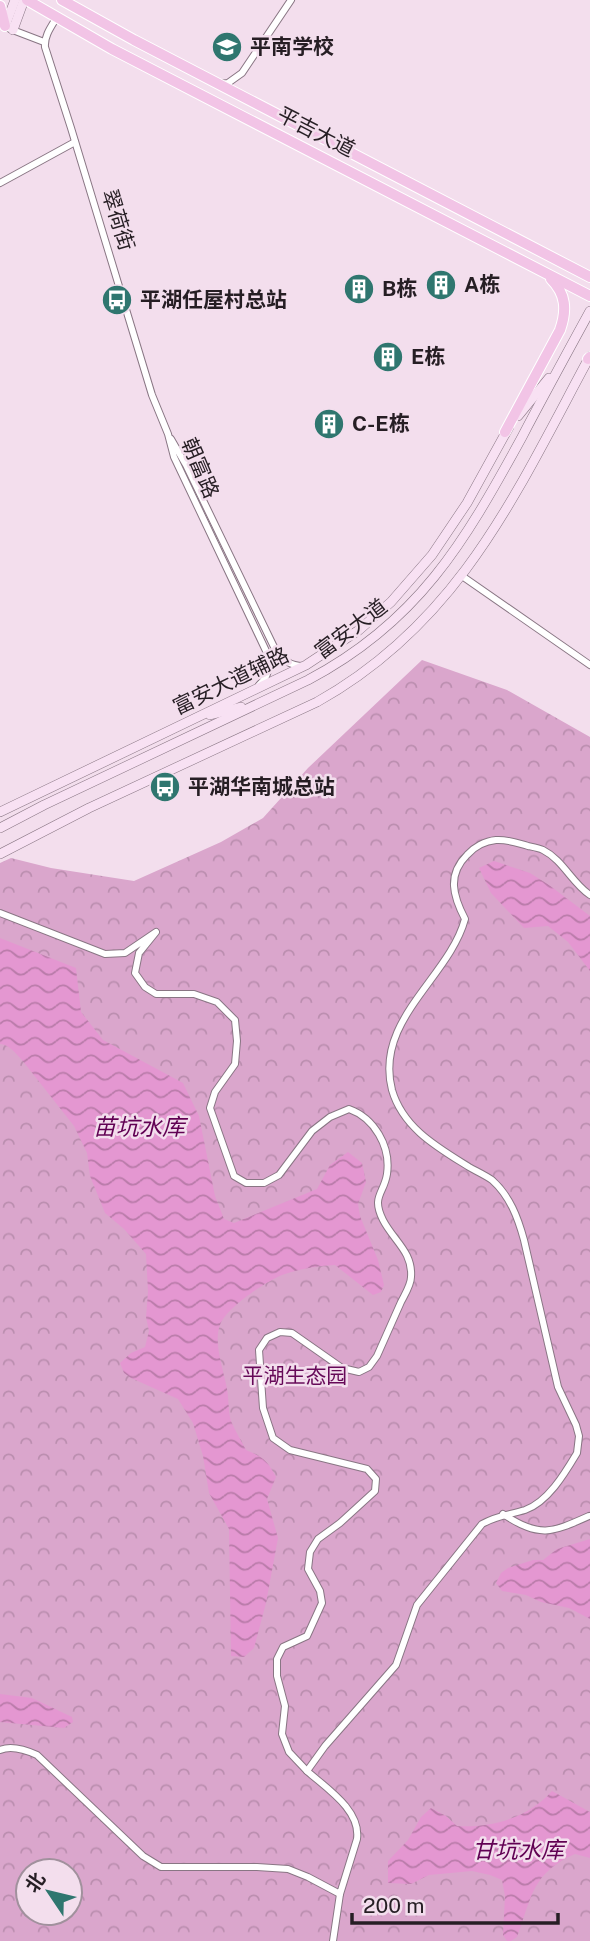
<svg xmlns="http://www.w3.org/2000/svg" width="590" height="1941" font-family="'Public Sans','Noto Sans SC',sans-serif">
	<style>
		.forest { fill: url(#forest-crowns); fill-rule: evenodd }
		.water { fill: url(#water-waves) }
		.lines { fill: none; stroke-linecap: round; stroke-linejoin: round }
		.street-casing { stroke: #897684; stroke-width: 8 }
		.secondary-casing { stroke: #897684; stroke-width: 10 }
		.primary-casing { stroke: #fff; stroke-width: 12 }
		.street { stroke: #fff; stroke-width: 6 }
		.secondary { stroke: #f8e1f3; stroke-width: 9 }
		.primary { stroke: #f2c4e6; stroke-width: 10 }
		.labels { text-anchor: middle; stroke-width: 5; stroke-linejoin: round; paint-order: stroke }
		.poi-label { font-size: 21px; font-weight: bold; fill: #261e24; stroke: #f3deed; text-anchor: start }
		.street-label { font-size: 21px; fill: #261e24; stroke: #f3deed }
		.park-label { font-size: 21px; fill: #660958; stroke: #f3deed }
		.water-label { font-size: 23px; font-style: italic; fill: #610153; stroke: #f3deed }
	</style>
	<defs>
		<pattern id="forest-crowns" width="20" height="18" patternUnits="userSpaceOnUse" patternTransform="scale(1.75)"><rect width="20" height="18" fill="#daa6cc"/><path d="M2 6a3 3 0 1 1 6 0M12 15a3 3 0 1 1 6 0" fill="none" stroke="#bb8eaf"/></pattern>
		<pattern id="water-waves" width="16" height="10" patternUnits="userSpaceOnUse" patternTransform="scale(1.75)"><rect width="16" height="10" fill="#e497d1"/><path d="M0 5q4-4 8 0t8 0" fill="none" stroke="#b97ba9"/></pattern>
	</defs>
	<rect width="100%" height="100%" fill="#f3deed"/>
	<!-- forest -->
	<path class="forest" d="M422 660 507 690 590 737V1941H0V863L11 858 51 868 134 881 221 842 263 818 308 768ZM28 1871H70V1913H28Z"/>
	<!-- water -->
	<g class="water">
		<path d="M494 861 530 873 549 885 590 916V971L568 942 548 926 524 928 491 893 479 868Z"/>
		<path d="M0 938 76 968 81 1012 103 1040 183 1083 199 1116 215 1196 224 1219 234 1223 317 1189 330 1165 348 1152 362 1163 366 1182 358 1204 360 1216 378 1260 384 1285 381 1292 373 1295 335 1265C317 1266 299 1269 282 1275 265 1282 226 1308 220 1325 213 1343 224 1371 227 1389 229 1399 228 1411 231 1421 235 1431 241 1440 246 1450 263 1457 267 1460 276 1477L267 1499 278 1538 266 1603 254 1648 244 1657 231 1656 229 1529 209 1493 203 1456 193 1423 178 1399 131 1378 124 1373 120 1363 131 1353 145 1347 149 1331 146 1317 148 1292 146 1254 124 1229 105 1213 90 1176 87 1153 74 1126 22 1060C16 1054 9 1044 0 1044Z"/>
		<path d="M590 1539V1619L569 1608 541 1602 526 1595 502 1591 496 1583 501 1573 508 1568 533 1560H543L557 1549Z"/>
		<path d="M0 1694 32 1698 72 1717 73 1722 64 1728 0 1722Z"/>
		<path d="M552 1791 590 1812V1858L575 1854C532 1873 532 1896 517 1937L511 1941H507L503 1935 505 1896 502 1880 490 1875 472 1871 429 1875 411 1884 388 1883V1861L408 1840 421 1817 431 1808 446 1816 457 1826C492 1828 528 1818 552 1791Z"/>
	</g>
	<g class="lines">
		<!-- street casing -->
		<g class="street-casing">
			<g id="street">
				<path d="M57 17C51 27 44 36 45 47L71 128 152 395 168 434 174 457 267 653C271 665 269 676 259 685"/>
				<path d="M10 29 44 42"/>
				<path d="M220 84 228 83 242 73 291 0"/>
				<path d="M0 183 75 142"/>
				<path d="M171 439 186 465 275 649C281 659 290 666 303 666"/>
				<path d="M462 576 590 665"/>
				<path d="M0 913 105 954 125 953 156 932 139 953 135 973 145 987 156 994H194L217 1002 235 1020 237 1041 235 1064 215 1092 210 1108 234 1176 246 1183H264L279 1175 312 1131 330 1117 349 1109C374 1118 391 1146 387 1174 384 1194 371 1196 383 1220 393 1240 413 1252 411 1277 411 1285 405 1294 401 1302 393 1320 385 1338 377 1356L369 1367 359 1372 342 1368 292 1333 280 1332 267 1338 259 1350 263 1408 273 1438 290 1450 367 1469 376 1479 375 1491 340 1523 318 1539 310 1552 308 1569 320 1591 322 1603 307 1636 283 1647 277 1659V1676L285 1706 282 1734 289 1752 307 1771"/>
				<path d="M503 1514C540 1538 551 1533 589 1516"/>
				<path d="M0 1750C12 1745 26 1750 37 1755L143 1856 161 1867H257L288 1869 308 1877 340 1894 357 1839C361 1810 326 1788 307 1771L325 1746 396 1665 417 1605 482 1524C498 1515 509 1515 525 1510 548 1502 565 1473 577 1453L579 1436 576 1425 558 1387 524 1240C518 1218 510 1196 492 1180 485 1175 476 1171 469 1167 437 1147 403 1128 392 1090 374 1020 449 978 465 919 453 896 447 875 467 855 474 847 485 841 496 840 507 839 517 843 528 846 533 847 539 848 543 850 563 860 572 883 590 895"/>
				<path d="M333 1941 340 1894"/>
			</g>
		</g>
		<!-- secondary casing -->
		<g class="secondary-casing">
			<g id="secondary">
				<path d="M5 26 15 0"/>
				<path d="M13 30 24 0"/>
				<path d="M518 416 549 378"/>
				<path d="M210 715 241 707"/>
				<path d="M0 812 306 665 359 630 391 602 432 555 467 503 509 427"/>
				<path d="M0 828 44 805 308 680C418 622 464 543 522 437 544 395 567 353 590 311"/>
				<path d="M0 854 89 808 317 702C460 622 516 493 590 356"/>
			</g>
		</g>
		<!-- primary casing -->
		<g class="primary-casing">
			<g id="primary">
				<path d="M27 0 112 49 590 296"/>
				<path d="M62 0 134 40 590 277"/>
				<path d="M0 6 5 26"/>
				<path d="M588 359 590 357"/>
				<path d="M505 432 560 330C567 310 566 294 551 279"/>
			</g>
		</g>
		<!-- street -->
		<use href="#street" class="street"/>
		<!-- secondary -->
		<use href="#secondary" class="secondary"/>
		<!-- primary -->
		<use href="#primary" class="primary"/>
	</g>
	<!-- icons -->
	<defs>
		<g id="school-disc" transform="scale(1.575)"><circle r="9.5" fill="#2f766f" stroke="#f3deed"/><path d="M0-5L7-2L0 1L-7-2ZM-4 1L0 2.5L4 1V4Q0 6-4 4Z" fill="#fff"/></g>
		<g id="building-disc" transform="scale(1.575)"><circle r="9.5" fill="#2f766f" stroke="#f3deed"/><path d="M-4-6H4V6H1V3H-1V6H-4ZM-2.5-4.3h1.7v1.8h-1.7ZM.8-4.3h1.7v1.8H.8ZM-2.5-1h1.7V.8h-1.7ZM.8-1h1.7V.8H.8Z" fill="#fff"/></g>
		<g id="bus-disc" transform="scale(1.575)"><circle r="9.5" fill="#2f766f" stroke="#f3deed"/><path d="M-5-6H5V4H4V6H2V4H-2V6H-4V4H-5ZM-3.5-4V0h7V-4ZM-3.5 1.2v1.5H-2V1.2ZM2 1.2v1.5H3.5V1.2Z" fill="#fff"/></g>
	</defs>
	<g fill-rule="evenodd">
		<use href="#school-disc" x="227" y="47"/>
		<use href="#building-disc" x="441" y="285"/>
		<use href="#building-disc" x="359" y="289"/>
		<use href="#bus-disc" x="117" y="300"/>
		<use href="#building-disc" x="388" y="357"/>
		<use href="#building-disc" x="329" y="424"/>
		<use href="#bus-disc" x="165" y="787"/>
	</g>
	<g class="labels">
		<!-- poi labels -->
		<g class="poi-label">
			<text x="250" y="54">平南学校</text>
			<text x="464" y="292">A栋</text>
			<text x="382" y="296">B栋</text>
			<text x="140" y="307">平湖任屋村总站</text>
			<text x="411" y="364">E栋</text>
			<text x="352" y="431">C-E栋</text>
			<text x="188" y="794">平湖华南城总站</text>
		</g>
		<!-- street labels -->
		<g class="street-label">
			<text transform="translate(316 132) rotate(27)" y="7">平吉大道</text>
			<text transform="translate(118 220) rotate(73)" y="7">翠荷街</text>
			<text transform="translate(200 468) rotate(67)" y="7">朝富路</text>
			<text transform="translate(351 629) rotate(-37)" y="7">富安大道</text>
			<text transform="translate(231 681) rotate(-26)" y="7">富安大道辅路</text>
		</g>
		<!-- park labels -->
		<g class="park-label">
			<text x="295" y="1383">平湖生态园</text>
		</g>
		<!-- water labels -->
		<g class="water-label">
			<text x="139" y="1135">苗坑水库</text>
			<text x="518" y="1858">甘坑水库</text>
		</g>
	</g>
	<!-- north arrow -->
	<g transform="translate(49 1892) rotate(305)"><circle r="33" fill="#f3deed" stroke="#a1919d" stroke-width="2"/>
	<path d="M0-5L12 26L0 18L-12 26Z" fill="#2f766f"/>
	<text y="-10" font-size="19" font-weight="bold" text-anchor="middle" fill="#261e24">北</text>
	</g>
	<!-- scale -->
	<path d="M352 1913v10h206v-10" fill="none" stroke="#261e24" stroke-width="3.5"/>
	<text x="363" y="1913" font-size="21" fill="#261e24" stroke="#f3deed" stroke-width="5" paint-order="stroke">200 m</text>
</svg>
